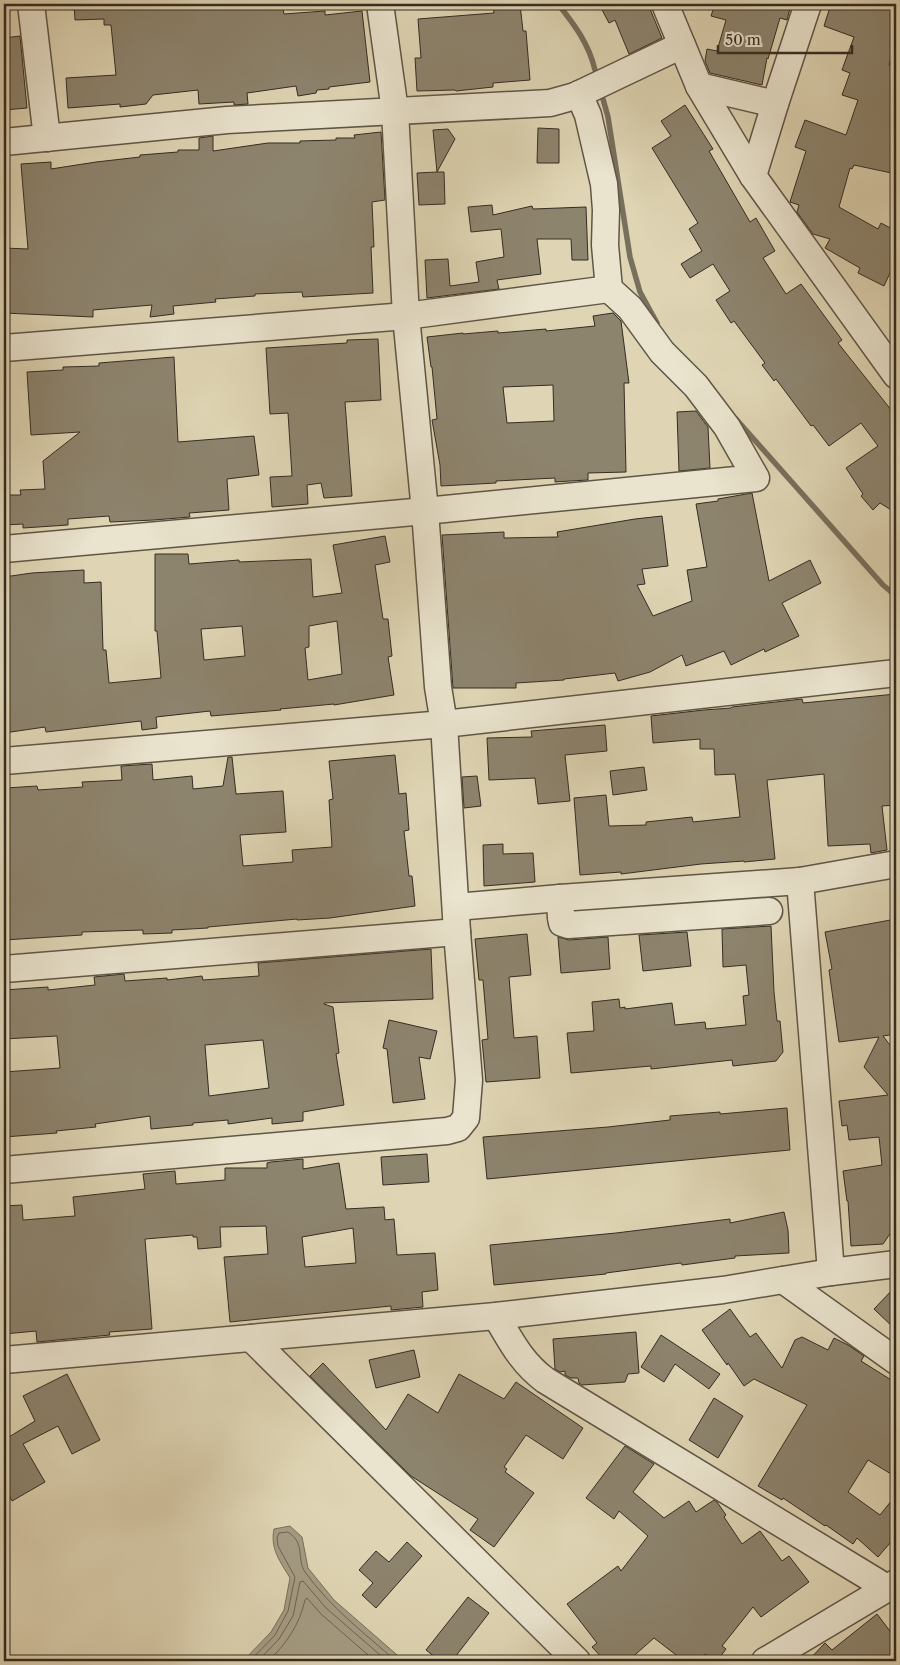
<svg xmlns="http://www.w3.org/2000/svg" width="900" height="1665" font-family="'Libre Caslon Text',serif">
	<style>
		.water { fill: #a59c83; stroke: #786f5d }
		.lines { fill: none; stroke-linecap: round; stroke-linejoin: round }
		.shore { stroke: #6c6453; stroke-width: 1 }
		.stream { stroke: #786f5d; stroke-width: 5.5 }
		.building { fill: #8d846e; stroke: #342c23; fill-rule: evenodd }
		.minor-casing { stroke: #5f5647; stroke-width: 29 }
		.minor { stroke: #eae4ce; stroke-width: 26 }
	</style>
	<rect width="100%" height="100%" fill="#dfd5b4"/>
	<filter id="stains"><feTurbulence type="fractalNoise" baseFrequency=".004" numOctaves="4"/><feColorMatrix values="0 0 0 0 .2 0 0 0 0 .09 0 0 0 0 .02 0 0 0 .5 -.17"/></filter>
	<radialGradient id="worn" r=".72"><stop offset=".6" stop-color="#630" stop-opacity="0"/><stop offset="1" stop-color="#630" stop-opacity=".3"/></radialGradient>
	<!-- water -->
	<path class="water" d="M290 1526 302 1537 308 1568 334 1600 404 1661H243L271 1632 284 1610 290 1578C280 1561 270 1549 274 1529Z"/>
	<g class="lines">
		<!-- shore -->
		<g class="shore">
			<path d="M250 1661 275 1635 288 1611 295 1577 278 1546 277 1538 279 1533 288 1532C306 1544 296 1558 305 1572 330 1607 364 1633 396 1661"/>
			<path d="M258 1661 279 1639 293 1616 300 1582 303 1581 326 1608 387 1661"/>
			<path d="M269 1661C287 1642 299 1626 305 1600L307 1598 321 1614 375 1661"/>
		</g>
		<!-- stream -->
		<g class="stream">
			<path d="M558 4C574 24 589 44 595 70"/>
			<path d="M603 99 608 117 630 257 640 292 657 323"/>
			<path d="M736 419 883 585 896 596"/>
		</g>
	</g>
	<!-- building -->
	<g class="building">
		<path d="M74 4H282L284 14 325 11V15L362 11 370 82 329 87V89L317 90 316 93 298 96 296 86 247 93 248 104 234 105V102L199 104 198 90 153 95 146 104 120 107V104L68 108 66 78 116 75 111 25H104V19L75 20Z"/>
		<path d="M493 4H520L523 31H526L530 80 493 83V87L456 91 455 90 417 91 415 58H421L418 19 494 13Z"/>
		<path d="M599 4H648L662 38 629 54 615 20 609 23Z"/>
		<path d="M715 4H791L787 20 780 18 768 59 767 58 762 85 710 73 705 61 707 49 717 51 726 20 711 16Z"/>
		<path d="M831 4H896V43L889 65 896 70V174L854 165 852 169 850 168 839 207 878 229 881 223 896 231V260L884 286 858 273 860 268 825 248 830 239 813 234 797 212 799 205 790 202 806 151 795 147 805 120 846 135 858 100 842 95 850 73 842 70 854 37 824 26Z"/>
		<path d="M20 36 27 108 4 110V38Z"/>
		<path d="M685 105 713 149 709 151 750 222 756 218 775 251 763 258 786 294 801 284 842 340 838 343 896 416V513L880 503 873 510 861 496 863 494 846 468 878 446 861 423 829 446 813 425 811 426 776 379 774 381 762 365 765 363 734 321 731 323 716 300 730 291 713 264 690 278 681 264 702 251 689 229 698 223 652 148 671 136 661 121Z"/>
		<path d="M538 128 559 129V163H537Z"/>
		<path d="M448 129 455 139 437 172H444L445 204 419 205 417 173 437 172 433 130Z"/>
		<path d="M381 132 385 200 372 202 374 247H371L373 293 303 297 302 292 255 294V296L215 299 216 302 173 306 174 314 150 317 152 305 93 310V317L4 313V248L28 249 21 164 51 162V169L96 162 140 157V155L178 152V150H199V138L213 136V151L268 143H300V141L336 140V138H355L354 135Z"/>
		<path d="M492 205 493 215 532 206 533 209 586 207 588 260H572L571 239H537L541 274 497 280 499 289 427 298 425 260 448 259 450 286 479 282 476 262 504 257 501 229 471 232 468 207Z"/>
		<path d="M613 313 621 321 629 383H624L626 472 588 473V480L570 481 555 482V478L496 481V483L441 486 440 465 432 420 437 419 432 367H431L427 337 463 333V334L498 331V333L546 329V331L595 326 593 316ZM553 385 554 421 507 423 503 387Z"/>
		<path d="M378 339 381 400 345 402 352 496 324 498 321 483 307 485 308 504 272 507 270 477 292 476 288 413 270 414 266 348 347 343V340Z"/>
		<path d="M174 357 178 442 254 436 259 475 227 479 229 510 189 513 190 517 154 520 110 522 109 516 68 519V525L23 528V524L4 525V495H21L20 490 45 489 43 461 80 432 31 435 27 372 63 370V367L99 366V363Z"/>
		<path d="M696 411 708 427 710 468 679 471 677 412Z"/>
		<path d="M752 493 769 581 810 560 821 583 782 603 799 636 765 652 764 649 731 665 724 651 686 666 682 655 650 672 618 681 615 673 564 679V680L516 683V688H453L442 535 504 532V538L558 537 557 532 635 519 662 516 668 566 642 569 645 584 637 585 653 616 692 601 687 570 707 567 696 504 718 501V499Z"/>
		<path d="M385 536 390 562 375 565 383 619H388L392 656 388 657 394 695 334 705V704L280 709 281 710 211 716 210 711 156 717 157 728 142 730 141 721 46 732 45 727 4 733V577L32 573 84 570V583L101 582 103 650H106L109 683 161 678 157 631H155V554H188L189 564 239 560V562L311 559 313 597 342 593 333 545ZM337 621 342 674 308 680 305 648 309 647V626ZM242 626 245 656 204 660 201 629Z"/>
		<path d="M896 694V805L882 806 887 850 871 853 870 844 828 846 824 774 767 780 775 859 744 862V861L701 864 621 874V872L580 875 574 798 606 795 609 826 646 825V822L692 817 693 822 740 817 735 774 715 775 714 749H700V739L653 743 651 716 704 710 731 708 732 707 802 699 803 703Z"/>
		<path d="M605 725 607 751 565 755 570 801 538 804 535 778 489 780 487 738 532 737 531 731Z"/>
		<path d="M395 755 399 794 406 793 409 830 404 831 409 876H412L415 906 330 918 297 920V919L208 927V928L172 930V933L143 934V930L82 932V935L4 940V823H9L6 788 37 786 38 790 83 787 82 782 122 780 121 766 152 764 153 780 192 776 193 789 223 786 228 757H232L236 794 283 791 286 832 240 835 243 866 293 862 292 850 332 847 329 800 333 799 329 761Z"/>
		<path d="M644 767 647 790 613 795 610 771Z"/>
		<path d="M477 776 481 806 464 808 462 777Z"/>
		<path d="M503 844V854L533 853 535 882 484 886 483 845Z"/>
		<path d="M896 919V1034L883 1036 896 1053V1194L892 1195 894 1228 883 1244 851 1246 848 1201H847L843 1171 882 1165 879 1137 849 1140 847 1125 842 1126 839 1101 888 1095 864 1067 879 1037 839 1042 829 970 832 969 825 932Z"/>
		<path d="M771 926 774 992 777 1021H780L783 1052 776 1061 733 1066 732 1060 651 1069V1066L571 1073 567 1033 594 1031 592 1002 619 999 620 1008 625 1007V1009L672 1003 675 1025 705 1022 706 1029 746 1025 743 996 749 995 746 965 723 967 722 929Z"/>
		<path d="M687 932 691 966 643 971 639 935Z"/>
		<path d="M527 934 531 975 509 977 514 1038 537 1036 540 1078 486 1082 482 1040 488 1039 483 980H479L475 939Z"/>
		<path d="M558 937 569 940 608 937 610 969 561 973Z"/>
		<path d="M431 949 433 999 324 1003V1004L333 1007 339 1053 336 1054 344 1105 303 1112V1121L272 1124V1118L228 1124V1120L193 1123V1125L151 1129 150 1116 95 1124 96 1127 56 1131 57 1133 4 1137V1072L60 1068 57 1036 4 1039V990L48 987V990L95 985 94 977 124 974 125 981 167 978V980L202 976 203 980 259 976 258 963ZM263 1040 269 1088 209 1096 205 1045Z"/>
		<path d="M389 1020 437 1031 430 1059 419 1057 425 1099 393 1103 387 1049 383 1048Z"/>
		<path d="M787 1108 790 1150 487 1179 483 1137 608 1127 670 1120V1116L720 1112V1114Z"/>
		<path d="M427 1154 429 1182 383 1185 381 1157Z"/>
		<path d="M303 1159V1169L339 1163 346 1209 384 1207 385 1220 394 1219 397 1255 435 1253 438 1290 422 1292 423 1307 391 1310V1306L230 1322 224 1257 268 1254 266 1226 220 1227 221 1247 198 1249 197 1237H193V1235L145 1239 152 1329 109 1332 110 1335 37 1342 36 1331 4 1334V1206L22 1205 23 1220 75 1216 73 1197 145 1189 143 1174 175 1171 176 1184 225 1180V1168H267V1163L271 1162ZM353 1228 356 1263 305 1267 302 1237Z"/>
		<path d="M784 1212 788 1230 789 1253 735 1256V1258L682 1265 681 1263 606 1273V1274L494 1285 490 1245 616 1233 730 1219V1223Z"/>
		<path d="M896 1286V1330L874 1309Z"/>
		<path d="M730 1309 750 1337 756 1333 782 1368 795 1340 802 1337 828 1350 834 1338 848 1345 864 1356 861 1361 896 1383V1477L868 1460 848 1492 880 1515 896 1495V1536L878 1557 857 1538 853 1544 826 1525 825 1526 783 1498 782 1500 758 1486 807 1405 754 1379 744 1386 728 1363 727 1365 702 1330Z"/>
		<path d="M636 1332 639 1373 628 1374 625 1382 582 1385 579 1383 578 1378H571L565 1375V1371L560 1372 555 1369 553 1339Z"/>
		<path d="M661 1335 720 1374 709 1389 675 1364 664 1382 641 1367Z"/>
		<path d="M414 1350 420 1377 376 1388 369 1360Z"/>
		<path d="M323 1363 386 1430 408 1394 438 1413 459 1374 504 1399 516 1382 583 1428 563 1459 526 1435 504 1467 507 1469 505 1472 534 1493 494 1547 470 1530 478 1519 411 1476 310 1376Z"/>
		<path d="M67 1374 100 1440 72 1454 58 1426 23 1444 45 1482 12 1501 4 1486V1440L35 1421 23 1396Z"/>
		<path d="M714 1398 743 1416 718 1458 689 1440Z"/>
		<path d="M625 1446 654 1464 633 1492 664 1518 689 1501 696 1512 714 1500 717 1502 726 1515 724 1517 742 1544 760 1531 782 1561 789 1556 809 1582 761 1617 753 1607 722 1646 726 1649 717 1661H715L705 1654 699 1661H684L654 1638 628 1661H605L592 1647 597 1643 567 1604 618 1566 621 1571 648 1536 619 1511 614 1519 586 1498Z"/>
		<path d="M407 1542 422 1556 376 1608 362 1595 373 1583 359 1570 376 1551 389 1562Z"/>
		<path d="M468 1597 489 1613 452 1661H440L426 1650Z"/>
		<path d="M877 1614 896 1639V1661H808L825 1643 832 1650Z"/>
	</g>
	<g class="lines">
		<!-- minor casing -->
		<g class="minor-casing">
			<g id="minor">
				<path d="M31 4 47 138"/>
				<path d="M665 4 699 86 753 176 896 375"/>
				<path d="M699 86 775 104"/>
				<path d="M4 142 227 120 550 103 575 96 682 45"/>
				<path d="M753 176 775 104 808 4"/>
				<path d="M4 348 406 316 609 289"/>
				<path d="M4 549 425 511 756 478 727 427 696 386 662 352 630 308 609 289 605 245 606 210 604 184 588 115 579 94"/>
				<path d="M4 761 444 724 896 673"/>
				<path d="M800 881 831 1272"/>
				<path d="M560 898 561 918 562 923 568 925 769 911"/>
				<path d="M456 907 560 898 800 881 896 864"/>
				<path d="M4 969 457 932"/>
				<path d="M4 1170 447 1131 458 1128 466 1118 469 1080 457 932 444 724 438 687 425 511 406 316 395 111 380 4"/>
				<path d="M783 1280 896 1361"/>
				<path d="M496 1316C511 1341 521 1362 545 1380L887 1588"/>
				<path d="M251 1338 577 1661"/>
				<path d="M4 1360 496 1316 723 1290 831 1272 896 1264"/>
				<path d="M765 1661 896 1583"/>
			</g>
		</g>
		<!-- minor -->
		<use href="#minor" class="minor"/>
	</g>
	<!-- margin -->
	<rect width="900" height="1665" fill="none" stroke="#dfd5b4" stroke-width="20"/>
	<rect x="5" y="5" width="890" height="1655" fill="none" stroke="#342c23" stroke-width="2.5"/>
	<rect x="10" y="10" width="880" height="1645" fill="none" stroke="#342c23"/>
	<!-- scale -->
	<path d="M718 45v8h134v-8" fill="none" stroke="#342c23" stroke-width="2.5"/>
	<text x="725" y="45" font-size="15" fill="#342c23" stroke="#eae4ce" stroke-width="4" paint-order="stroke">50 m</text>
	<rect width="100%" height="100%" filter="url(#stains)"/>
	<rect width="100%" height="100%" fill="url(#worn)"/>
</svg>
